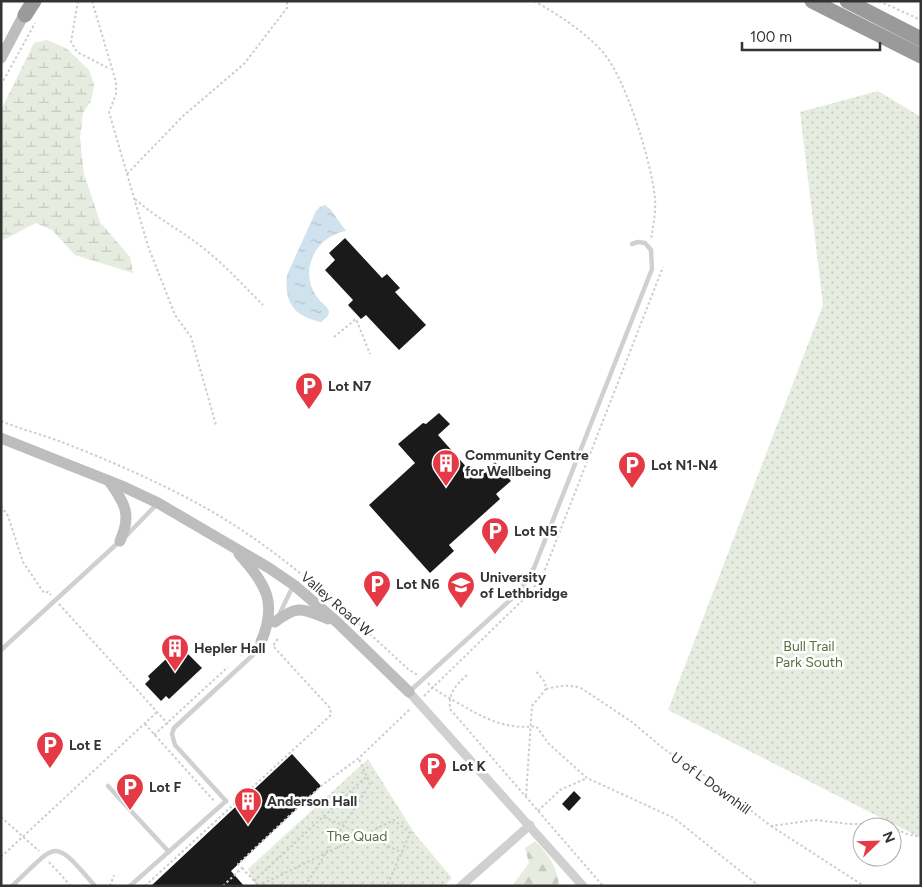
<svg xmlns="http://www.w3.org/2000/svg" width="922" height="887" font-family="Figtree,sans-serif">
	<style>
		.forest { fill: url(#forest-firs) }
		.wetland { fill: url(#wetland-marsh) }
		.park { fill: url(#park-dots) }
		.water { fill: url(#water-ripples) }
		.building { fill: #1a1a1a }
		.lines { fill: none; stroke-linecap: round; stroke-linejoin: round }
		.path { stroke: #cdcdcd; stroke-width: 2; stroke-dasharray: 2.5 2.5; stroke-linecap: butt }
		.lane { stroke: #d0d0d0; stroke-width: 4.5 }
		.street { stroke: #d0d0d0; stroke-width: 9 }
		.secondary { stroke: #bdbdbd; stroke-width: 11 }
		.highway { stroke: #9a9a9a; stroke-width: 15 }
		.labels { text-anchor: middle; stroke-width: 5; stroke-linejoin: round; paint-order: stroke }
		.poi-label { font-size: 14px; font-weight: bold; fill: #333; stroke: #fff; text-anchor: start }
		.street-label { font-size: 14px; fill: #333; stroke: #fff }
		.park-label { font-size: 14px; fill: #56703f; stroke: #fff }
	</style>
	<defs>
		<pattern id="forest-firs" width="22" height="20" patternUnits="userSpaceOnUse" patternTransform="scale(1.25)"><rect width="22" height="20" fill="#e6ecdf"/><path d="M5 1l3.5 6h-7zM16 11l3.5 6h-7z" fill="#c6cbc0"/></pattern>
		<pattern id="wetland-marsh" width="20" height="14" patternUnits="userSpaceOnUse" patternTransform="scale(1.25)"><rect width="20" height="14" fill="#e6ecdf"/><path d="M1 5h8M5 5V1M11 12h8M15 12V8" fill="none" stroke="#c6cbc0"/></pattern>
		<pattern id="park-dots" width="8" height="8" patternUnits="userSpaceOnUse" patternTransform="scale(1.25)"><rect width="8" height="8" fill="#e6ecdf"/><path d="M2 2h.1M6 6h.1" fill="none" stroke="#c6cbc0" stroke-width="1.8" stroke-linecap="round"/></pattern>
		<pattern id="water-ripples" width="26" height="14" patternUnits="userSpaceOnUse" patternTransform="scale(1.25)"><rect width="26" height="14" fill="#cfe2ee"/><path d="M2 4q2-2 4 0t4 0M15 11q2-2 4 0t4 0" fill="none" stroke="#b2c2cd"/></pattern>
	</defs>
	<rect width="100%" height="100%" fill="#fff"/>
	<!-- forest -->
	<path class="forest" d="M535 841C549 855 557 866 559 886H512L529 863 525 848Z"/>
	<!-- wetland -->
	<path class="wetland" d="M47 40 66 48 89 70 94 85 91 101 83 113 80 138 84 174 100 222 130 257 133 273 75 255 52 230 36 223 1 241V110L34 43Z"/>
	<!-- park -->
	<g class="park">
		<path d="M878 91 921 117V838L668 710 823 305 800 112Z"/>
		<path d="M368 759 415 834 452 878 444 886H258L253 881 248 869Z"/>
	</g>
	<!-- water -->
	<path class="water" d="M325 205 331 210 346 231C316 236 298 270 317 297 321 303 327 305 329 312L328 316 321 322C294 316 284 303 287 275L316 211 320 207Z"/>
	<!-- building -->
	<g class="building">
		<path d="M345 238 382 278 387 274 400 288 395 292 426 325 399 350 366 315 361 319 348 305 353 300 325 270 335 260 329 253Z"/>
		<path d="M439 413 450 424 438 435 477 479 495 462 511 481 496 494 500 499 449 545 454 551 430 573 369 505 415 463 398 444 423 423 426 424Z"/>
		<path d="M180 646 202 668 169 699 166 696 161 701 145 684 150 679 148 676Z"/>
		<path d="M292 754 321 786 231 871 244 886H151Z"/>
		<path d="M574 791 581 798 569 811 562 804Z"/>
	</g>
	<g class="lines">
		<!-- path -->
		<g class="path">
			<path d="M78 1 71 42 77 52 110 69"/>
			<path d="M92 1 116 82V94L109 112 148 246 175 315 191 337 216 425"/>
			<path d="M534 1C559 15 582 30 602 51 626 78 651 161 655 198 656 211 653 226 651 240"/>
			<path d="M879 1 921 20"/>
			<path d="M1 85 35 23"/>
			<path d="M127 174 183 116 244 64 287 8V1"/>
			<path d="M135 199C155 217 177 228 198 244 222 262 242 284 263 305"/>
			<path d="M334 337 356 319 370 354"/>
			<path d="M1 421C20 429 40 434 59 441 106 459 159 482 204 507 281 550 344 610 408 669L419 676"/>
			<path d="M1 506 8 516 23 562 44 593 48 592 51 595"/>
			<path d="M59 604 168 724"/>
			<path d="M241 656 251 641"/>
			<path d="M467 675C456 685 448 693 450 709L603 886"/>
			<path d="M428 683C437 692 447 697 458 703 484 718 505 730 536 726L549 744 587 778 674 818 759 886"/>
			<path d="M546 689C558 686 569 684 581 688L632 722 664 749 714 782 771 826 815 820 850 824H884L891 827"/>
			<path d="M424 696 531 592 544 572 663 267"/>
			<path d="M145 724 215 802"/>
			<path d="M154 735 228 667"/>
			<path d="M526 796 532 706 546 689 545 682 535 670"/>
			<path d="M538 811 560 790 587 778"/>
			<path d="M1 817 39 851"/>
			<path d="M324 817 401 852"/>
			<path d="M771 826 864 886"/>
			<path d="M892 827 907 834 921 837"/>
			<path d="M1 857 157 712"/>
			<path d="M49 862 71 886"/>
			<path d="M242 868 259 886"/>
			<path d="M254 881 367 776"/>
			<path d="M110 886 114 875"/>
			<path d="M145 886 331 715 330 708 273 646 279 637"/>
			<path d="M223 886 242 868 238 864 321 786 359 758 411 708"/>
			<path d="M258 886 394 820 410 833 387 886"/>
			<path d="M305 886 370 784 359 759"/>
		</g>
		<!-- lane -->
		<g class="lane">
			<path d="M126 536 157 504"/>
			<path d="M279 615 293 586"/>
			<path d="M1 650 120 541"/>
			<path d="M410 691 520 591 534 568 652 269 651 250 645 243 638 242 632 244"/>
			<path d="M108 786 169 852"/>
			<path d="M226 801 175 745 172 734 174 728 255 653 261 642"/>
			<path d="M12 886C58 843 52 836 95 886"/>
			<path d="M130 886 226 801"/>
		</g>
		<!-- street -->
		<g class="street">
			<path d="M409 692 583 886"/>
			<path d="M461 886 530 825"/>
		</g>
		<!-- secondary -->
		<g class="secondary">
			<path d="M1 58 28 7"/>
			<path d="M1 438 122 486 158 503 269 568 294 585 338 623 409 692"/>
			<path d="M109 481C125 503 132 515 120 541"/>
			<path d="M239 554C266 585 278 602 261 642"/>
			<path d="M275 622C298 604 303 609 328 619"/>
		</g>
		<!-- highway -->
		<g class="highway">
			<path d="M812 1 921 56"/>
			<path d="M847 1 921 39"/>
			<path d="M25 15 34 1"/>
		</g>
	</g>
	<!-- icons -->
	<defs>
		<g id="parking-pin" transform="scale(1.4375)"><path d="M0 17L-7.5 6A9.5 9.5 0 1 1 7.5 6Z" fill="#e63946" stroke="#fff"/><path d="M-3.5-5.5H1a3.5 3.5 0 0 1 0 7H-1V5.5H-3.5ZM-1-3.4V-.6H.8a1.4 1.4 0 0 0 0-2.8Z" fill="#fff"/></g>
		<g id="building-pin" transform="scale(1.4375)"><path d="M0 17L-7.5 6A9.5 9.5 0 1 1 7.5 6Z" fill="#e63946" stroke="#fff"/><path d="M-4-6H4V6H1V3H-1V6H-4ZM-2.5-4.3h1.7v1.8h-1.7ZM.8-4.3h1.7v1.8H.8ZM-2.5-1h1.7V.8h-1.7ZM.8-1h1.7V.8H.8Z" fill="#fff"/></g>
		<g id="university-pin" transform="scale(1.4375)"><path d="M0 17L-7.5 6A9.5 9.5 0 1 1 7.5 6Z" fill="#e63946" stroke="#fff"/><path d="M0-5L7-2L0 1L-7-2ZM-4 1L0 2.5L4 1V4Q0 6-4 4Z" fill="#fff"/></g>
	</defs>
	<g fill-rule="evenodd">
		<use href="#parking-pin" x="309" y="386"/>
		<use href="#building-pin" x="446" y="463"/>
		<use href="#parking-pin" x="632" y="465"/>
		<use href="#parking-pin" x="495" y="531"/>
		<use href="#parking-pin" x="377" y="584"/>
		<use href="#university-pin" x="461" y="585"/>
		<use href="#building-pin" x="175" y="648"/>
		<use href="#parking-pin" x="50" y="745"/>
		<use href="#parking-pin" x="433" y="766"/>
		<use href="#parking-pin" x="130" y="787"/>
		<use href="#building-pin" x="248" y="801"/>
	</g>
	<g class="labels">
		<!-- poi labels -->
		<g class="poi-label">
			<text x="328" y="391">Lot N7</text>
			<text x="465" y="460">Community Centre<tspan x="465" dy="16">for Wellbeing</tspan></text>
			<text x="651" y="470">Lot N1-N4</text>
			<text x="514" y="536">Lot N5</text>
			<text x="480" y="582">University<tspan x="480" dy="16">of Lethbridge</tspan></text>
			<text x="396" y="589">Lot N6</text>
			<text x="194" y="653">Hepler Hall</text>
			<text x="69" y="750">Lot E</text>
			<text x="452" y="771">Lot K</text>
			<text x="149" y="792">Lot F</text>
			<text x="267" y="806">Anderson Hall</text>
		</g>
		<!-- street labels -->
		<g class="street-label">
			<text transform="translate(337 604) rotate(41)" y="5">Valley Road W</text>
			<text transform="translate(711 783) rotate(36)" y="5">U of L Downhill</text>
		</g>
		<!-- park labels -->
		<g class="park-label">
			<text x="809" y="651">Bull Trail<tspan x="809" dy="16">Park South</tspan></text>
			<text x="357" y="841">The Quad</text>
		</g>
	</g>
	<!-- border -->
	<rect width="922" height="887" fill="none" stroke="#333333" stroke-width="5"/>
	<!-- north arrow -->
	<g transform="translate(877 842) rotate(67)"><circle r="24" fill="#ffffff" stroke="#adadad"/>
	<path d="M0-4L9 19L0 12L-9 19Z" fill="#e63946"/>
	<text y="-8" font-size="14" font-weight="bold" text-anchor="middle" fill="#333333">N</text>
	</g>
	<!-- scale -->
	<path d="M742 42v8h138v-8" fill="none" stroke="#333333" stroke-width="2.5"/>
	<text x="750" y="42" font-size="15" fill="#333333" stroke="#ffffff" stroke-width="4" paint-order="stroke">100 m</text>
</svg>
